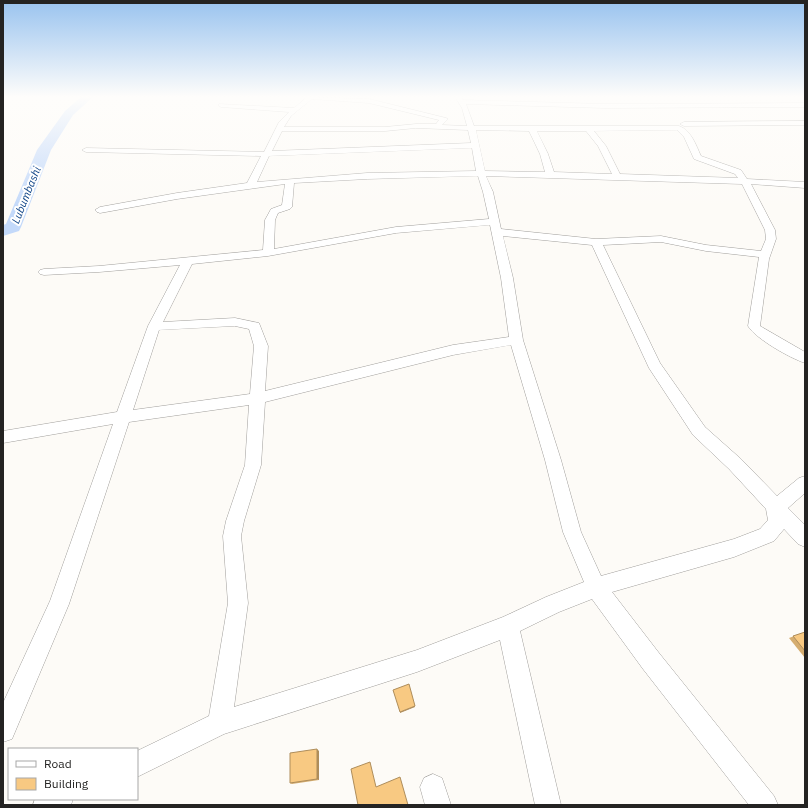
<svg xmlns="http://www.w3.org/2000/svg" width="808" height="808" font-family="'IBM Plex Sans',sans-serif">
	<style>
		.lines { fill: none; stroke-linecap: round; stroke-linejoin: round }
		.river { fill: #c3d9fa; fill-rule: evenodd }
		.minor-casing { stroke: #a19f9c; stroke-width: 1 }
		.minor { fill: #fff; fill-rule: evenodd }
		.wall { fill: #d5ad70 }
		.shaded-wall { fill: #ae8d5b }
		.building { fill: #f8c982; stroke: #ae8d5b }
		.labels { text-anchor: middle; stroke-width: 4; stroke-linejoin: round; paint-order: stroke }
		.far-water-label { font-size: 11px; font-style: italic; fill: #0c4286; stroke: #fff }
	</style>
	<rect width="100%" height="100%" fill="#fdfbf7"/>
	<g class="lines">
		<!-- river -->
		<path class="river" d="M81 97H93L73 115 51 150 21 227 19 231 3 236V225L6 224 37 150 65 111Z"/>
		<!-- minor casing -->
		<g class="minor-casing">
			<g id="minor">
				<path d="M307 97 369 99 446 118 448 119 442 125 467 126 462 108 455 97H461L463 100 605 104 805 103V107L605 108 466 104 474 126H679C691 130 696 145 701 156L741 170 747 179 805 182V188L751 184 775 230 776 239 769 259 760 326 805 352V363C790 358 756 339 748 326L759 257 706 251 661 242 603 245 660 363 705 427 741 459 777 496 799 478 805 476V493L788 508 805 525V547L798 544 784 529 774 541 734 557 612 592 659 653 774 796 778 805H749L643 669 592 599 559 612 520 631 561 805H535L500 640 417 672 224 734 137 777V751L209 716 228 603 223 536 226 521 245 465 249 405 129 422 69 604 12 739 3 742V703L50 601 113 424 3 443V431L117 412 148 326 180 265 99 272 44 275 40 274 38 272 40 270 44 269 99 266 263 250 265 220 271 209 282 205 285 184 177 199 100 213 97 212 95 210 100 207 177 193 247 183 261 156 86 152 82 150 86 148 264 152 279 122 289 112 221 107 219 106V104L294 108ZM312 99 369 103 439 120 436 124H416L385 127H284L291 116ZM416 128 468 130 471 143 272 151 282 131H385ZM476 130 529 131 540 154 545 172 485 171ZM677 130 684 137 694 159 735 174 738 178 620 174 606 146 594 131ZM537 131H586L598 146 612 174 554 172 548 154ZM472 148 476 171 367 173 257 182 269 156ZM478 176 483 192 489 219 396 227 274 249 275 220 278 213 290 209 292 207 294 183 367 179ZM486 176 742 184 765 230 766 239 761 251 706 245 661 236 596 239 501 229 493 192ZM490 225 501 278 509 337 453 345 265 391 268 346 259 323 235 318 163 322 192 264 268 256 396 233ZM503 236 592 245 649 368 693 435 729 469 766 509 768 520 760 529 734 539 601 576 581 532 561 460 523 340 513 278ZM235 326 249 329 254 346 250 394 133 410 159 330ZM511 345 545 460 563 532 584 582 546 597 503 617 417 650 234 707 248 603 241 536 244 521 261 465 265 402 453 355Z"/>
				<path d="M805 121V125L684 126 680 124 684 122Z"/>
				<path d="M433 774 442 778 451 805H425L420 787 424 778Z"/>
				<path d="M35 799H73L71 805H33Z"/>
			</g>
		</g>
		<!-- minor -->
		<use href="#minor" class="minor"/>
	</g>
	<!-- wall -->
	<g class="wall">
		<path d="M805 632V658L789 638Z"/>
		<path d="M319 751V780L292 784 290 783Z"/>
	</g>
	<!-- shaded-wall -->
	<g class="shaded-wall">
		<path d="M415 706V707L400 713V712Z"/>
		<path d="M317 749 319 751V780L317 779Z"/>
	</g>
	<!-- building -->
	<g class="building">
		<path d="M805 632V651L793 636Z"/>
		<path d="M409 684 415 706 400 712 393 690Z"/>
		<path d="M317 749V779L290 783V753Z"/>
		<path d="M370 762 376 787 400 777 408 805H358L351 769Z"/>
	</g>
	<!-- sky -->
	<linearGradient id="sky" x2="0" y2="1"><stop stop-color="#99c3ef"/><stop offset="0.46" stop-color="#fefdfb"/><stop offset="1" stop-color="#fefdfb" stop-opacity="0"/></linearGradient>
	<rect width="808" height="210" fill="url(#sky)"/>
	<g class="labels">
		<!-- far-water labels -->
		<g class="far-water-label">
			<text transform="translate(26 195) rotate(-68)" y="4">Lubumbashi</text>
		</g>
	</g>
	<!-- border -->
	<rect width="808" height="808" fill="none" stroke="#242322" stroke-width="8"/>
	<!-- legend -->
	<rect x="8" y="748" width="130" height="52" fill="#ffffff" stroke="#a7a7a7"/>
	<rect x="16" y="761" width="20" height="6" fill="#ffffff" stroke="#a7a7a7"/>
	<text x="44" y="768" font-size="12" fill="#242322">Road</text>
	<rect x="16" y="778" width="20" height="12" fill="#f8c982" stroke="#a7a7a7"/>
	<text x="44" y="788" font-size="12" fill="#242322">Building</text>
</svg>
